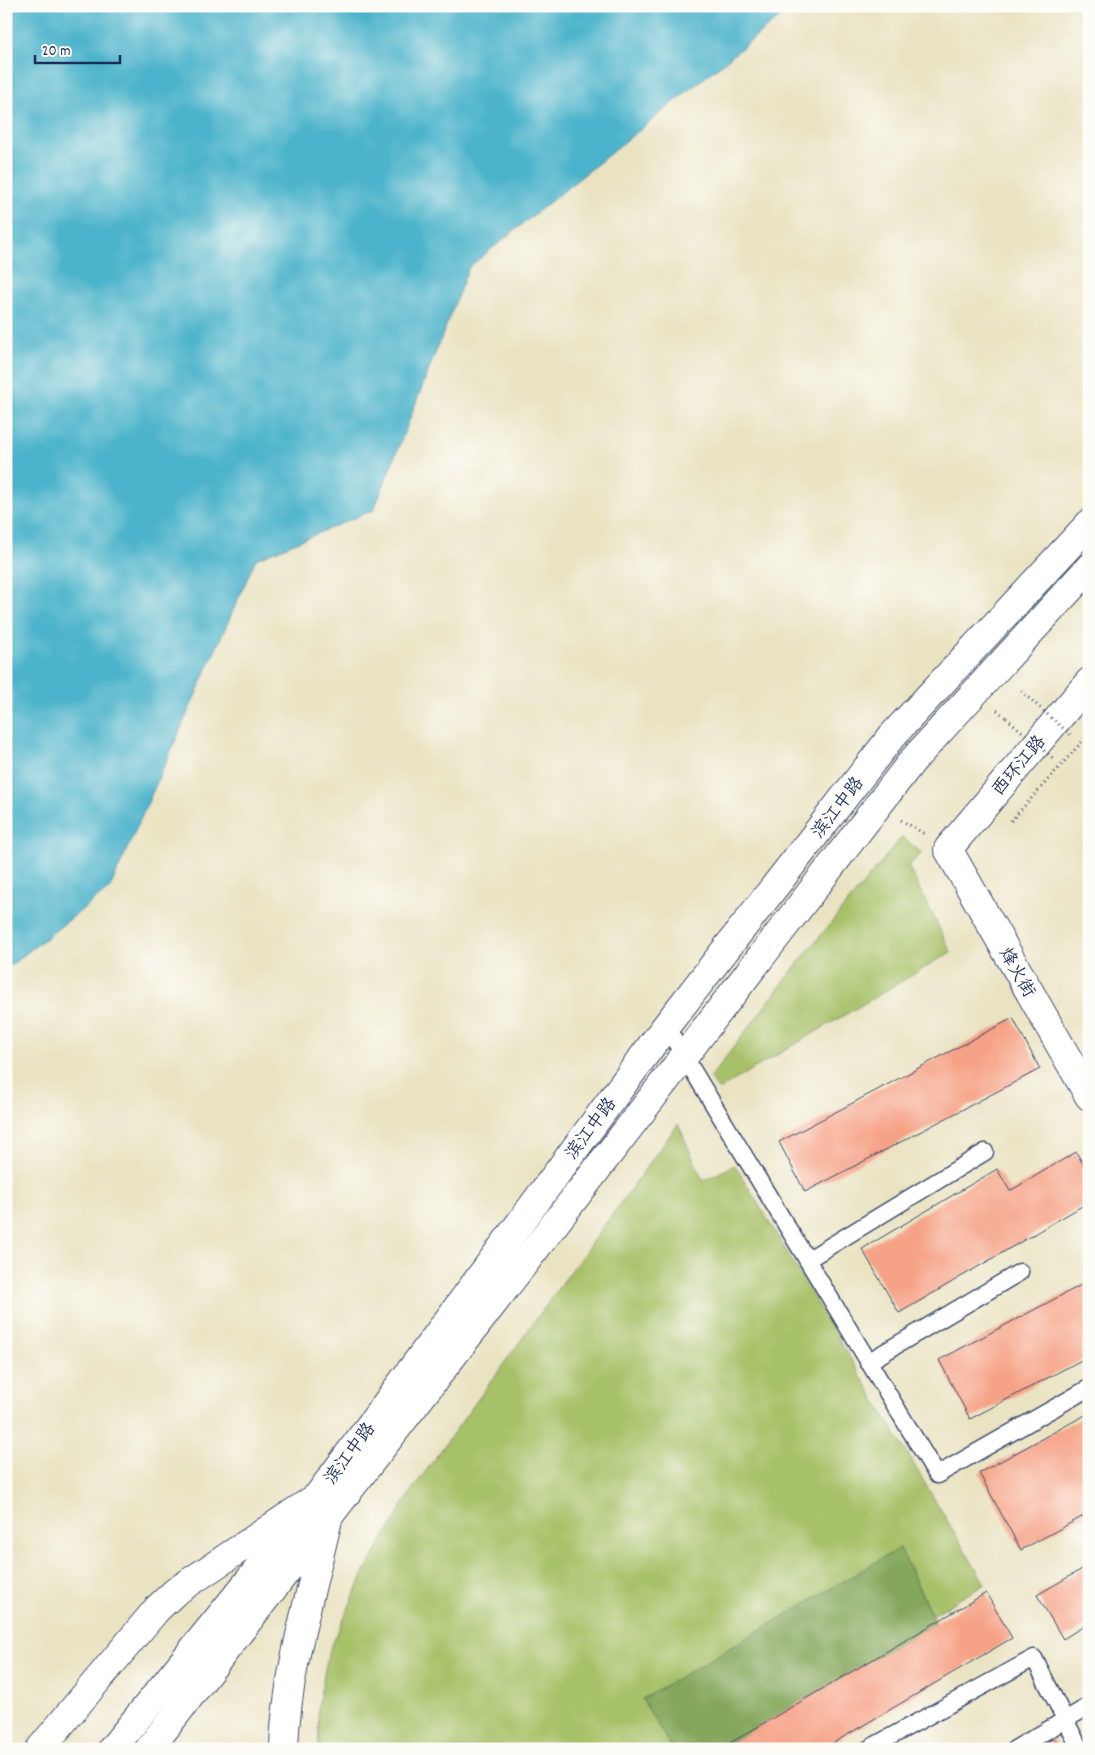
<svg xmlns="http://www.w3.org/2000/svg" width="1095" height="1755" font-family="Dekko,'LXGW WenKai TC',sans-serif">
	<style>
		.green { fill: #a7c168; stroke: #617863 }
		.forest { fill: #85a75c; stroke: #506b5d }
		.water { fill: #4cb3cb; stroke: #347194 }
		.building { fill: #f6a286 }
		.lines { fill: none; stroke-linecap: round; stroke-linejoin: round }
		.service-casing { stroke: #3a4a6d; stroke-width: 19 }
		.minor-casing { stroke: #3a4a6d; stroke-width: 30 }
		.secondary-casing { stroke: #3a4a6d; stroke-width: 30 }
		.primary-casing { stroke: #3a4a6d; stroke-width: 30 }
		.path { stroke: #3a4a6d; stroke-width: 3; stroke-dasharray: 1 4; stroke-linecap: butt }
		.service { stroke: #fff; stroke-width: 16 }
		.minor { stroke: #fff; stroke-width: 28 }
		.secondary { stroke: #fff; stroke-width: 28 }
		.primary { stroke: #fff; stroke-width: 28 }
		.path-bridge { stroke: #3a4a6d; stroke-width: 3; stroke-dasharray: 1 4; stroke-linecap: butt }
		.labels { text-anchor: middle; stroke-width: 4; stroke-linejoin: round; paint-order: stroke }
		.street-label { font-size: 18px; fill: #1b2f5e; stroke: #fdfcf7 }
	</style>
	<rect width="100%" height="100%" fill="#fdfcf7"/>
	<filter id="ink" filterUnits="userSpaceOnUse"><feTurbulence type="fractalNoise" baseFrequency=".02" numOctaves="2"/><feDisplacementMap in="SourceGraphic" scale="10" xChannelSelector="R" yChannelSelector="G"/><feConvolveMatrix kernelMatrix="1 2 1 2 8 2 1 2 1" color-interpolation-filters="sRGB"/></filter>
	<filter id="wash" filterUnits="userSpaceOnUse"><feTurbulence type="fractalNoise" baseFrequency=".0096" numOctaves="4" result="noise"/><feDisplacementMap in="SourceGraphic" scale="20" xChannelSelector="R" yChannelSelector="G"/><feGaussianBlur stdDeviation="1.12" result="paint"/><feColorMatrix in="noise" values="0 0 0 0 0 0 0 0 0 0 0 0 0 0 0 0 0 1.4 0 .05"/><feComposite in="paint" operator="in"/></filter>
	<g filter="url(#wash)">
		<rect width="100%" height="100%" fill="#eae3c2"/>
		<!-- green -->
		<g class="green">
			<path d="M902 837 922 853 908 866 951 952 738 1078 719 1090 710 1078 802 958Z"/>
			<path d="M678 1124 703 1181 735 1165 985 1584 932 1615 900 1548 643 1699 672 1749H479L476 1746 469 1749H319L318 1706 328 1654 363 1575 412 1490Z"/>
		</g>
		<!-- forest -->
		<path class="forest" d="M900 1548 935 1623 720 1749H672L642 1699Z"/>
		<!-- water -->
		<path class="water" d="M6 6H794L469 267 374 510 256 559 110 888 6 969Z"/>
		<g id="blocks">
			<!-- building -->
			<g class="building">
				<path d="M1013 1018 1040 1069 805 1192 779 1142Z"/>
				<path d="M1076 1152 1089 1174V1202L899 1313 862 1249 997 1169 1010 1191Z"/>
				<path d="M1083 1284 1089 1295V1356L970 1419 939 1360Z"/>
				<path d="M1089 1413V1513L1021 1550 979 1473Z"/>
				<path d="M1089 1565V1623L1063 1639 1037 1595Z"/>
				<path d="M986 1593 1012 1638 823 1749H720Z"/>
				<path d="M1054 1738 1060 1749H1035Z"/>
			</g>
		</g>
	</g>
	<g filter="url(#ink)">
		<use href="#blocks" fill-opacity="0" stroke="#3a4a6d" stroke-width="1"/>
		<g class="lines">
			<!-- service casing -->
			<g class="service-casing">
				<g id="service">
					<path d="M666 1026 937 1475 1089 1388"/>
					<path d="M807 1260 985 1152"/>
					<path d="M868 1362 1020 1272"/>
					<path d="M868 1749 1034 1658 1080 1749"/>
					<path d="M1015 1749 1089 1706"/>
				</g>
			</g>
			<!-- minor casing -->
			<g class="minor-casing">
				<path id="minor" d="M1089 682 948 849 1089 1096"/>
			</g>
			<!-- secondary casing -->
			<g class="secondary-casing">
				<g id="secondary">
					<path d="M112 1749 317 1497 666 1026 892 736 1089 524"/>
					<path d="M149 1749 913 760 1089 568"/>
				</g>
			</g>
			<!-- primary casing -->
			<g class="primary-casing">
				<g id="primary">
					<path d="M40 1749 157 1609 175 1592 317 1497"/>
					<path d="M284 1749C286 1672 312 1590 329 1515"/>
				</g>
			</g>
			<!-- path -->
			<g class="path">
				<path d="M997 710 1006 718"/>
				<path d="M901 820 926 835"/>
				<path d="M1011 821 1089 734"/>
			</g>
			<!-- service -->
			<use href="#service" class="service"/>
			<!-- minor -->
			<use href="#minor" class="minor"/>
			<!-- secondary -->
			<use href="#secondary" class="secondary"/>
			<!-- primary -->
			<use href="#primary" class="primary"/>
			<!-- path-bridge -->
			<g class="path-bridge">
				<path d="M1021 691 1073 737"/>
				<path d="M1006 718 1054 759"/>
			</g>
		</g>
	</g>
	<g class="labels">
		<!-- street labels -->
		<g class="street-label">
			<text transform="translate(1018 765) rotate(-50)" y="6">西环江路</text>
			<text transform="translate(837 807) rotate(-52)" y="6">滨江中路</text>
			<text transform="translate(1018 972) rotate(60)" y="6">烽火街</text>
			<text transform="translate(590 1128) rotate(-53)" y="6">滨江中路</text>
			<text transform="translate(349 1453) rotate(-53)" y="6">滨江中路</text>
		</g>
	</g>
	<!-- margin -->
	<rect width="1095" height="1755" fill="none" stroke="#fdfcf7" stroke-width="25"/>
	<!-- scale -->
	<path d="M35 55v8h85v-8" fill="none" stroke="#1b2f5e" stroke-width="2.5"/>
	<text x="42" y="55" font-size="15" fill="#1b2f5e" stroke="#fdfcf7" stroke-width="4" paint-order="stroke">20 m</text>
</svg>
